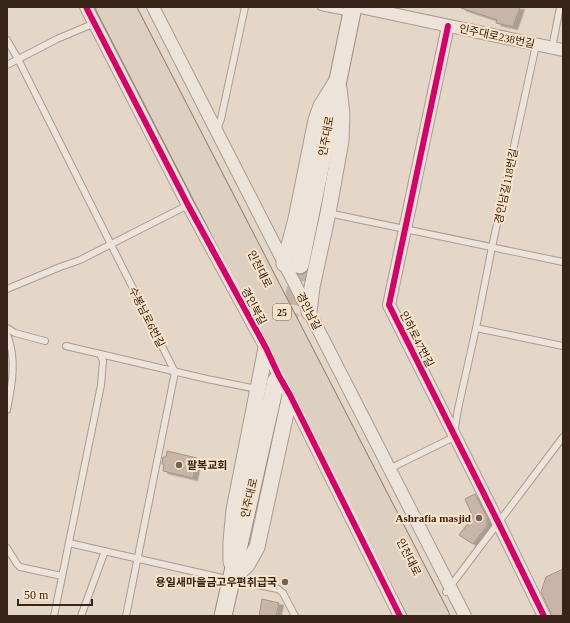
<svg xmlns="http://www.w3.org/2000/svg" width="570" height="623" font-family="'Times New Roman','Noto Sans KR',serif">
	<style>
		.building { fill: #c9b4a8; stroke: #a59287; filter: url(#shadow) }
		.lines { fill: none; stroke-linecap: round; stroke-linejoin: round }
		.secondary-tunnel { stroke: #c2b3a4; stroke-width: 17; stroke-dasharray: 17 8; stroke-linecap: butt }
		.service-casing { stroke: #a99c91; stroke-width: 8 }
		.minor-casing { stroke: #a99c91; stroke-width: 14 }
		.tertiary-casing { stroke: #a99c91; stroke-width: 17 }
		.secondary-casing { stroke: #998c81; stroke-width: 19 }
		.trunk-casing { stroke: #8f8278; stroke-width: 22 }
		.service { stroke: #ece4da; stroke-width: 6 }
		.minor { stroke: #ece4da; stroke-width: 12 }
		.tertiary { stroke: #ece4da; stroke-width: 15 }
		.secondary { stroke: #ece4da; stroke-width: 17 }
		.trunk { stroke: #ded0c1; stroke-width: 20 }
		.cycleway-casing { stroke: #f9e4ca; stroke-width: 8 }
		.cycleway { stroke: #d6006c; stroke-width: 6 }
		.poi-dot { fill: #756256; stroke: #f9e4ca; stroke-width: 1.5 }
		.labels { text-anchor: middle; stroke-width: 4; stroke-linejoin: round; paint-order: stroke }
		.shield { fill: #f9e4ca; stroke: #725d4e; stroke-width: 1 }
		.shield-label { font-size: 10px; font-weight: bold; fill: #382319 }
		.street-label { font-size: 11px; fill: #382319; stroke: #f9e4ca }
		.poi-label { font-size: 11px; font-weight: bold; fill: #382319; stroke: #f9e4ca; text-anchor: end }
	</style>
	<defs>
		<filter id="shadow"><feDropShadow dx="4.5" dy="2.5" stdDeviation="0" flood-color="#0004"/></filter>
	</defs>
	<rect width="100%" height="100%" fill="#e5d7c7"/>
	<!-- building -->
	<g class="building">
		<path d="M462 7H520L513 27 496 23 497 20 461 8Z"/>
		<path d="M167 451 197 458 193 478 163 471 164 465 162 464 163 457H166Z"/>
		<path d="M475 494 487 517V526L473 544 459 535 473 517 465 499Z"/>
		<path d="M563 569V616H552L541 592 546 577Z"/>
		<path d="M262 599 279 603 276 616H259Z"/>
	</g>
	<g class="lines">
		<!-- secondary-tunnel -->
		<path class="secondary-tunnel" d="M287 329 300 265"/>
		<!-- service casing -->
		<g class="service-casing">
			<g id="service">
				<path d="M321 7 351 13"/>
				<path d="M7 40 18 59 175 372 126 616"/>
				<path d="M552 48 560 7"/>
				<path d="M7 65 57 39 95 23"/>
				<path d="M217 130 221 119 245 7"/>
				<path d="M328 213 563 262"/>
				<path d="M7 289 60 267 80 260 188 205"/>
				<path d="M7 328 15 333 45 341"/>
				<path d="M476 328 563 346"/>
				<path d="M7 334C17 359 12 385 7 410"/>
				<path d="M66 346 207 379 257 389"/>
				<path d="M389 469 450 439 454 434 458 409 476 328 492 247 536 45"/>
				<path d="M69 543 231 580 278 589 283 593 295 616"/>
				<path d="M7 548 17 564 20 567 62 576"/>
				<path d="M446 592 563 437"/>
				<path d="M54 616 101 385 103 361 100 354"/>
				<path d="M81 616 105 551"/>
			</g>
		</g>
		<!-- minor casing -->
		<g class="minor-casing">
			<g id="minor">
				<path d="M86 7 188 205 266 348 279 376 290 395 400 616"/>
				<path d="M153 7 465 616"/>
				<path d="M360 7 563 50"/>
				<path d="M448 26 389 305 498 522 544 616"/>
			</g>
		</g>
		<!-- tertiary casing -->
		<g class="tertiary-casing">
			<g id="tertiary">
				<path d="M284 264 296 219 316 120 321 106 336 82"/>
				<path d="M309 312 312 287 328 213 341 141 342 114 339 88"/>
				<path d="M231 562V541L234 510 266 348"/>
				<path d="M231 580 247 565 257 547 290 395"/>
			</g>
		</g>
		<!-- secondary casing -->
		<g class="secondary-casing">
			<g id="secondary">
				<path d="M300 265 353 7"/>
				<path d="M223 616 276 381"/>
			</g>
		</g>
		<!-- trunk casing -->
		<g class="trunk-casing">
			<g id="trunk">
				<path d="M106 7 419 616"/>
				<path d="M125 7 439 616"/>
			</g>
		</g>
		<!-- service -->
		<use href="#service" class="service"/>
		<!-- minor -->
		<use href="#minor" class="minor"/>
		<!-- tertiary -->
		<use href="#tertiary" class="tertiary"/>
		<!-- secondary -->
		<use href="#secondary" class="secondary"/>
		<!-- trunk -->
		<use href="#trunk" class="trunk"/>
		<!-- cycleway casing -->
		<g class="cycleway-casing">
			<g id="cycleway">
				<path d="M86 7 188 205 266 348 279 376 290 395 400 616"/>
				<path d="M448 26 389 305 498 522 544 616"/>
			</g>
		</g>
		<!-- cycleway -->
		<use href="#cycleway" class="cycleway"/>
	</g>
	<!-- markers -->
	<g class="poi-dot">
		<circle cx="179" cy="465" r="4"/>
		<circle cx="479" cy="518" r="4"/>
		<circle cx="285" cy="582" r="4"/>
	</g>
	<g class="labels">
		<!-- shield labels -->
		<rect class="shield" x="273" y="304" width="18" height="16" rx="3"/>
		<g class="shield-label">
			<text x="282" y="316">25</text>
		</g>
		<!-- street labels -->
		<g class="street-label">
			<text transform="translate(497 36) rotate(12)" y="4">인주대로238번길</text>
			<text transform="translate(326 136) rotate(-79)" y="4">인주대로</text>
			<text transform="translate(506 186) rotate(-78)" y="4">경인남길118번길</text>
			<text transform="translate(260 269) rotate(63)" y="4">인천대로</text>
			<text transform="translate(254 306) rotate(62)" y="4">경인북길</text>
			<text transform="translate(309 311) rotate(63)" y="4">경인남길</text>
			<text transform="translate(147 317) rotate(63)" y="4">수봉남로6번길</text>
			<text transform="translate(417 339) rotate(63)" y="4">인하로47번길</text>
			<text transform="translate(249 498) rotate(-77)" y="4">인주대로</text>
			<text transform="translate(409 557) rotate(63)" y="4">인천대로</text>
		</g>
		<!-- poi labels -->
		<g class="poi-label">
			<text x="187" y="469" text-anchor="start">팔복교회</text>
			<text x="471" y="522">Ashrafia masjid</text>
			<text x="277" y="586">용일새마을금고우편취급국</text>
		</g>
	</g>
	<!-- border -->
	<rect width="570" height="623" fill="none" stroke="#382319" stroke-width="16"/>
	<!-- scale -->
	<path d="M18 599v6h74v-6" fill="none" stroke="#382319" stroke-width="2"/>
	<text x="24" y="599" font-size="12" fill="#382319" stroke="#f9e4ca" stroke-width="3" paint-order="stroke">50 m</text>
</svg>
